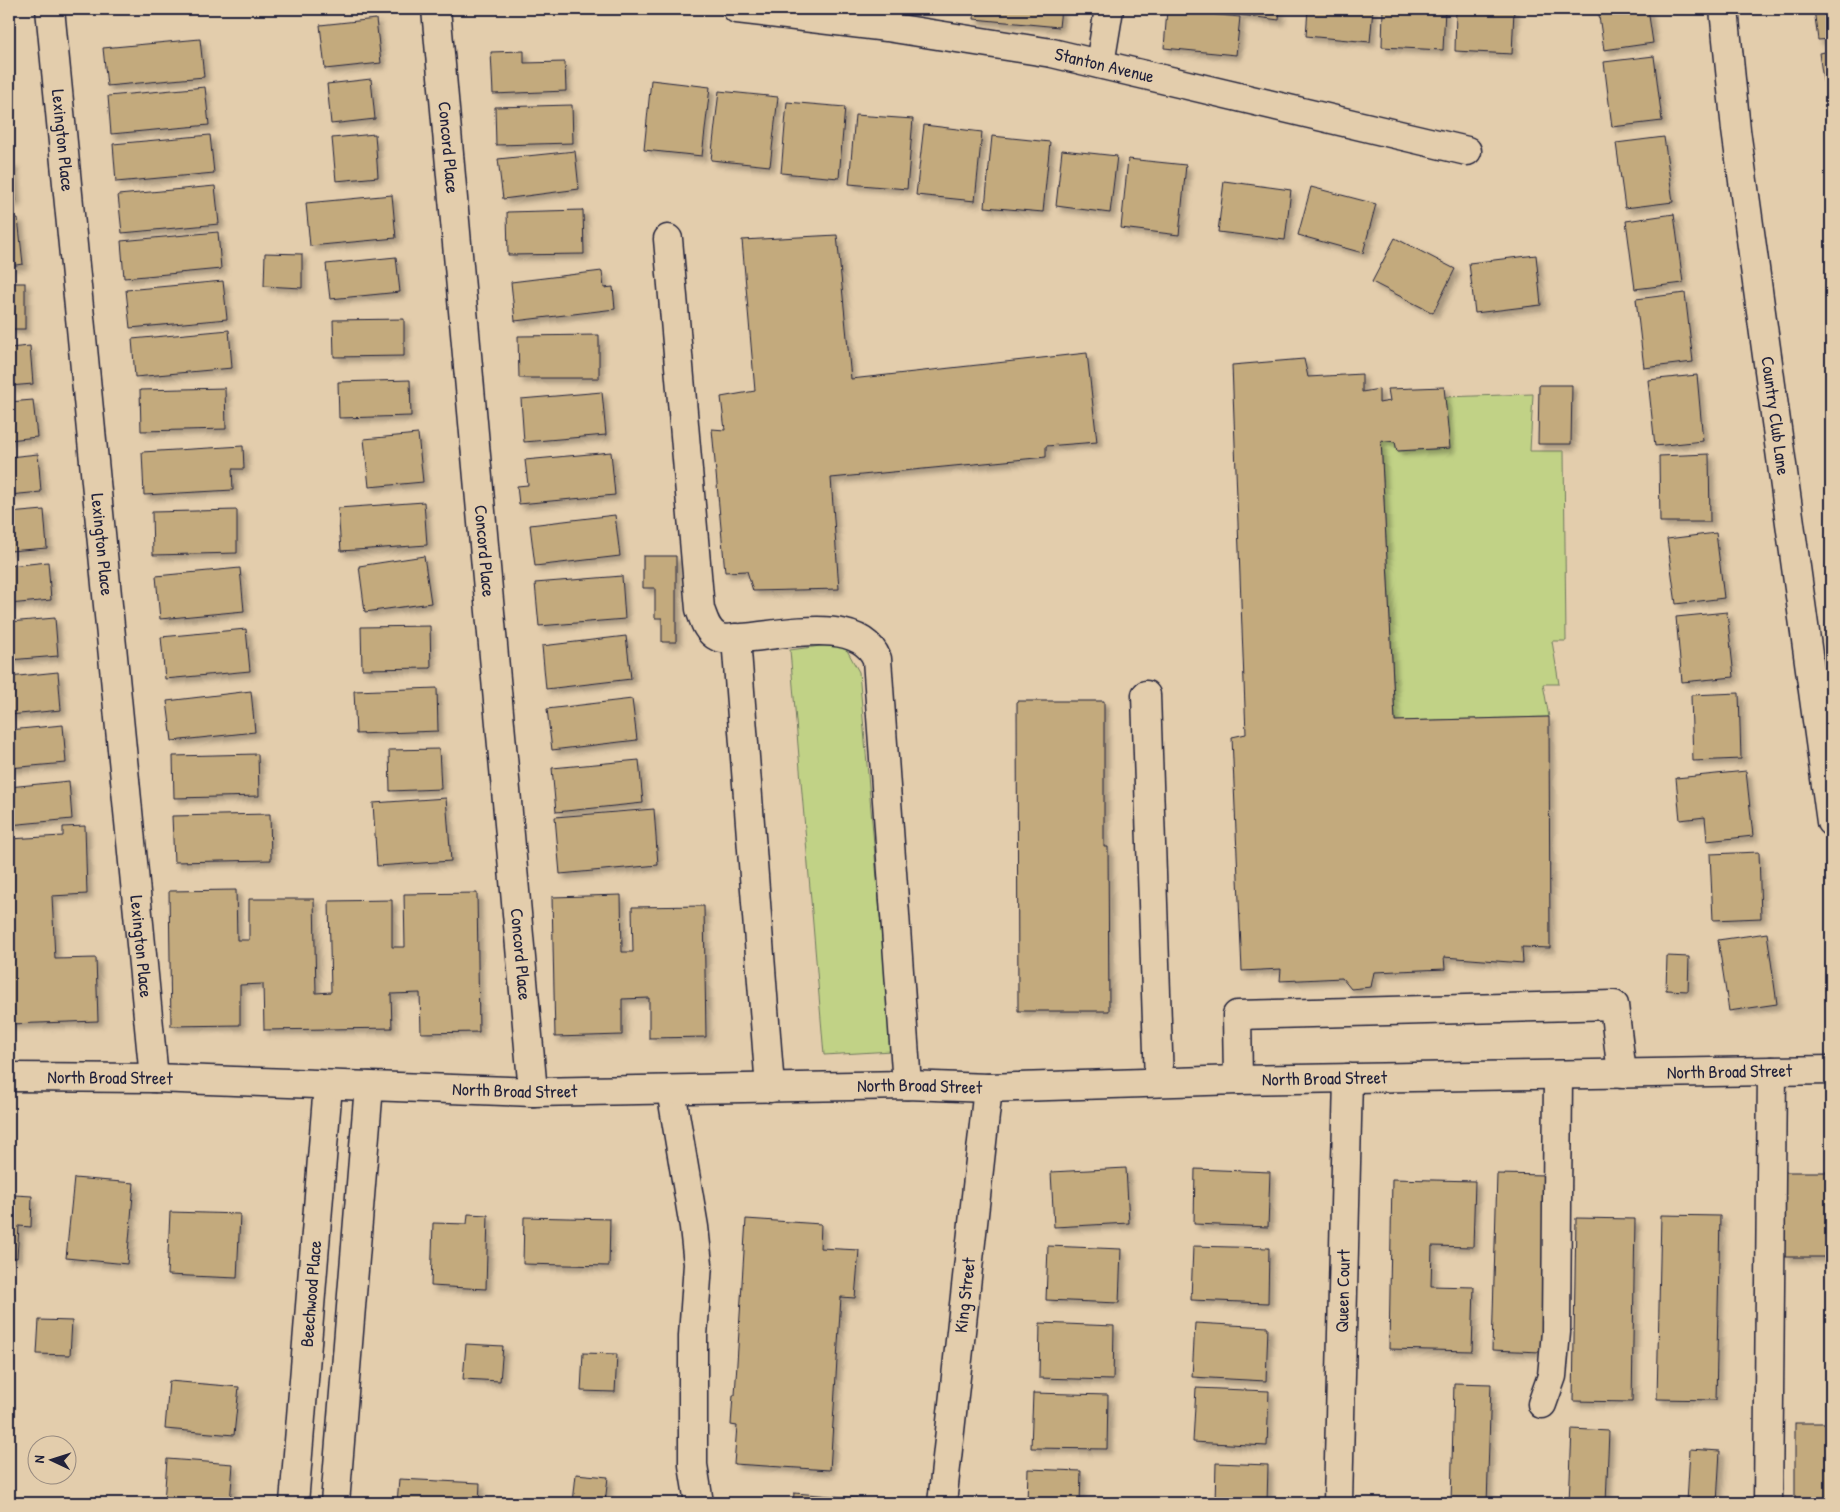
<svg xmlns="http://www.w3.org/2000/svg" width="1840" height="1512" font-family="'Patrick Hand',sans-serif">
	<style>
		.green { fill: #c1d286; stroke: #727a60 }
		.building { fill: #c3aa7d; stroke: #22223b; filter: url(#shadow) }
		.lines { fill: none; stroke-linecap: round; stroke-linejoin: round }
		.minor-casing { stroke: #22223b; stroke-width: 31 }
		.major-casing { stroke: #22223b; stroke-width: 31 }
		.minor { stroke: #e3cdac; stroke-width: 28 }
		.major { stroke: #e3cdac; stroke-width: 28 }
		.labels { text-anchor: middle; stroke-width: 4; stroke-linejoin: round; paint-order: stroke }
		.street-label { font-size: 18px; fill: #22223b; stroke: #e3cdac }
	</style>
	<defs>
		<filter id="shadow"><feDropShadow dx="4.5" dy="4.5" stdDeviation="2.5" flood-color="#0004"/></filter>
	</defs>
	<rect width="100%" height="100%" fill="#e3cdac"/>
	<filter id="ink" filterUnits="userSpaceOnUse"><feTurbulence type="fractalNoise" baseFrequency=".02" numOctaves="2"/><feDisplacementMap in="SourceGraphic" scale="10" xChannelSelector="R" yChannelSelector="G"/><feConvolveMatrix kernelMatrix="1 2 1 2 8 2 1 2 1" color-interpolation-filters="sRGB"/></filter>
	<g filter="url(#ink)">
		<!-- green -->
		<g class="green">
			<path d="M1533 394 1530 451H1564L1566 641H1552L1559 684H1543L1549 717 1395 721 1381 440 1395 442 1397 451 1449 448 1445 397Z"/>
			<path d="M843 643 859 672 892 1051 824 1055 790 650Z"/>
		</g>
		<!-- building -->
		<g class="building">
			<path d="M975 9H1061L1059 27 974 19Z"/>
			<path d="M1235 9H1280L1279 20 1234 14Z"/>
			<path d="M1308 9H1373L1370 42 1306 36Z"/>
			<path d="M1383 9H1445L1443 50 1382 47Z"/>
			<path d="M1456 9H1514L1512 54 1455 51Z"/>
			<path d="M1598 9H1648L1653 43 1604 50Z"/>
			<path d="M1814 9H1831V39L1818 40Z"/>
			<path d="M1167 10 1240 17 1236 55 1164 48Z"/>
			<path d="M376 19 381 63 325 69 320 25Z"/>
			<path d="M200 39 204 77 107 86 103 48Z"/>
			<path d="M524 51V63L565 62 566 91 493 94 491 52Z"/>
			<path d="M1831 51V119H1829L1819 53Z"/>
			<path d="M1654 56 1662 121 1612 127 1604 62Z"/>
			<path d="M371 79 375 119 331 124 327 84Z"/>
			<path d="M651 80 710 87 702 156 644 150Z"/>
			<path d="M205 87 209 125 111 134 108 96Z"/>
			<path d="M719 91 778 97 770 166 711 160Z"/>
			<path d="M787 102 845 107 839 178 781 173Z"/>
			<path d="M572 105 573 143 496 145 495 107Z"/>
			<path d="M855 115 913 119 907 189 849 184Z"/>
			<path d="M924 125 982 132 975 201 916 195Z"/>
			<path d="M375 134 378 177 336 181 332 138Z"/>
			<path d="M210 135 214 173 116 182 113 144Z"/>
			<path d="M992 136 1050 142 1043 212 985 207Z"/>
			<path d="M1664 137 1673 202 1625 208 1616 143Z"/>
			<path d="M1062 150 1117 156 1110 213 1056 206Z"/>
			<path d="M575 151 579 189 503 199 498 159Z"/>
			<path d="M1128 159 1186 165 1179 235 1121 228Z"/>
			<path d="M13 163 16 201 9 202V164Z"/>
			<path d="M1224 181 1291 190 1285 240 1218 232Z"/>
			<path d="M215 186 219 224 122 233 118 195Z"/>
			<path d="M1311 187 1376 204 1363 253 1298 235Z"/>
			<path d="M392 195 396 238 310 246 306 203Z"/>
			<path d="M583 210 584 254 508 255 507 212Z"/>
			<path d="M1674 214 1683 283 1635 289 1626 221Z"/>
			<path d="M18 218 23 264 9 266V219Z"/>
			<path d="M218 232 221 269 124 278 121 241Z"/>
			<path d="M837 235 851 379 1087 353 1097 442 1046 446V457L831 478 839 589 753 591 747 571 725 572 712 429 725 430 721 397 755 391 742 240Z"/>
			<path d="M1395 238 1455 269 1433 313 1372 282Z"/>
			<path d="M265 253 302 254V288L264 286Z"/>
			<path d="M1536 255 1541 305 1475 313 1469 263Z"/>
			<path d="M396 257 400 292 330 299 326 264Z"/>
			<path d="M602 271 604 288 613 287 615 309 515 321 511 282Z"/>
			<path d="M223 281 227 319 130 328 126 290Z"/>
			<rect x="9" y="283" width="16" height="46"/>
			<path d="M1685 293 1693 362 1644 368 1636 299Z"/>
			<path d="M404 319V356L334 357 333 320Z"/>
			<path d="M229 330 232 368 135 377 132 339Z"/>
			<path d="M599 335V378H519L518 336Z"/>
			<path d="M30 346 33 384 9 386V348Z"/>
			<path d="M1304 359 1308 377 1362 374V392L1379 389V403L1390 401 1388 389 1444 387 1450 448 1397 451 1395 442 1381 440 1395 721 1549 717 1550 948 1522 947 1523 963 1444 957 1445 969 1374 972 1371 987 1351 989 1342 978 1280 981 1281 969 1242 971 1232 737 1246 734 1232 365Z"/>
			<path d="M1697 375 1703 441 1655 446 1648 380Z"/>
			<path d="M410 380 411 416 339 418 338 382Z"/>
			<path d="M1539 385H1572L1571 444H1538Z"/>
			<path d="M225 388 226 429 141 431 140 390Z"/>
			<path d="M602 392 606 435 524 442 521 399Z"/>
			<path d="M33 400 37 437 9 440V402Z"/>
			<path d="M418 434 423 482 369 487 364 439Z"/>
			<path d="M243 446 244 469H232L233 490 144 495 142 452Z"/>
			<path d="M611 452 615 495 519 504 517 486 528 485 525 460Z"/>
			<path d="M38 454 41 492 9 495V457Z"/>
			<path d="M1709 454 1710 522H1660L1659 456Z"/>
			<path d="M424 502 427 545 341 551 338 508Z"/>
			<path d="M44 510 47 548 9 551V513Z"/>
			<path d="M237 510V553L153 555 152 512Z"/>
			<path d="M615 515 620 556 535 566 530 525Z"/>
			<path d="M1716 533 1724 598 1676 604 1667 539Z"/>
			<path d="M424 556 431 603 365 612 359 566Z"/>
			<path d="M643 556H676V642H662V618H655V588H643Z"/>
			<path d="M48 562 51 600 9 604V566Z"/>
			<path d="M240 568 244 611 160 619 156 576Z"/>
			<path d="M622 576 625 619 539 626 535 583Z"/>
			<path d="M1727 612 1734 677 1682 682 1676 617Z"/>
			<path d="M55 618 58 656 9 660V622Z"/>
			<path d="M430 626 431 668 362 669 361 627Z"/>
			<path d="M246 629 250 671 165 679 161 637Z"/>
			<path d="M626 636 631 679 546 689 542 646Z"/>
			<path d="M58 672 61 710 9 715V677Z"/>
			<path d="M437 688 438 731 356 734 354 691Z"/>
			<path d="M251 691 255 732 172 741 167 701Z"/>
			<path d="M1739 693 1741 759 1693 761 1691 695Z"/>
			<path d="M632 699 637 740 552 750 547 709Z"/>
			<path d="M1017 701H1104V847H1108L1109 1011H1018Z"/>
			<path d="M63 725 66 763 9 768V730Z"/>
			<path d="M439 749 441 789 390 791 389 750Z"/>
			<path d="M258 754 259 796 174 798 173 756Z"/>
			<path d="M639 760 643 803 556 812 552 768Z"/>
			<path d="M1746 771 1753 836 1707 841 1705 817 1680 820 1676 778Z"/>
			<path d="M69 781 72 819 9 825V787Z"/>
			<path d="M446 798 451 861 377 866 373 803Z"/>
			<path d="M654 809 658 865 560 874 555 817Z"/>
			<path d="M270 814 271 860 174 862 172 816Z"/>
			<path d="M85 826 87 894 52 896 55 959 96 958 98 1021 9 1024V839L63 836V827Z"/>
			<path d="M1759 852 1761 918 1713 920 1710 854Z"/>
			<path d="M236 890 237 940H249V899H314L316 993 331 992 329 901 392 900V947H405L404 894 477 893 479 1032 421 1033 420 993 391 994 392 1028 264 1030 263 984 240 985V1025L171 1026 169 891Z"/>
			<path d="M621 895 622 952H633L632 907 704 906 706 1037 649 1038V998L622 999V1035L555 1037 552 897Z"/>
			<path d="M1767 933 1777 1004 1729 1011 1718 940Z"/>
			<path d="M1667 956 1689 957 1688 991 1666 990Z"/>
			<path d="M1126 1168 1129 1223 1054 1227 1051 1172Z"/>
			<path d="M1195 1169 1270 1172 1268 1227 1194 1224Z"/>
			<path d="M1785 1172H1831V1257H1784Z"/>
			<path d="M1497 1174 1546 1175 1541 1352 1492 1350Z"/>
			<path d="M74 1178 134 1183 127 1264 66 1258Z"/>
			<path d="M1392 1179 1475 1181 1473 1247 1432 1246 1431 1286 1474 1287 1472 1351 1389 1349Z"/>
			<path d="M15 1195 32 1196 31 1227 19 1226 17 1258 9 1257V1210L13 1211Z"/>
			<path d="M170 1212 240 1214 237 1278 167 1275Z"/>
			<path d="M468 1214 488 1215 486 1289 431 1286 433 1223 467 1224Z"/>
			<path d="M1661 1215 1720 1216 1716 1400 1657 1399Z"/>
			<path d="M524 1217 610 1219 609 1266 523 1264Z"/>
			<path d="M1576 1218 1635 1219 1632 1402 1573 1401Z"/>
			<path d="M746 1219 821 1224 820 1248 859 1250 855 1298 841 1297 830 1470 734 1464 737 1426 731 1425 733 1395H735Z"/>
			<path d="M1048 1246 1121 1249 1119 1303 1046 1300Z"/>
			<path d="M1193 1246 1269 1248 1268 1303 1191 1300Z"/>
			<path d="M39 1320 72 1321 70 1355 37 1354Z"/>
			<path d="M1040 1323 1114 1326 1113 1380 1039 1378Z"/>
			<path d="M1195 1323 1268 1327 1266 1381 1192 1377Z"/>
			<path d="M466 1344 503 1346 500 1381 463 1379Z"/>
			<path d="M583 1353 617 1354 615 1392 581 1391Z"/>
			<path d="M169 1381 239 1387 234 1435 165 1429Z"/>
			<path d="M1454 1383 1491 1384 1487 1503H1451Z"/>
			<path d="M1196 1388 1269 1391 1267 1446 1193 1442Z"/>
			<path d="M1033 1393 1108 1395 1107 1449 1031 1448Z"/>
			<rect x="1795" y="1423" width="36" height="80"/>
			<path d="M1572 1429 1609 1431 1606 1503H1569Z"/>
			<path d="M1690 1449 1720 1451 1717 1503H1687Z"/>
			<path d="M167 1459 233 1464 230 1503H164Z"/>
			<path d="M1216 1463 1268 1465 1267 1503H1215Z"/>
			<path d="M1028 1469 1081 1471 1080 1503H1027Z"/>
			<path d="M576 1474 608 1477 605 1503H573Z"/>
			<path d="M399 1479 480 1483 479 1503H397Z"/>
			<path d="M794 1493 857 1498 856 1503H793Z"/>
		</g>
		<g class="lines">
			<!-- minor casing -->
			<g class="minor-casing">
				<g id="minor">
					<path id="s1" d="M50 9 154 1078"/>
					<path id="s2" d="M436 9 533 1092"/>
					<path id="s3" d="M737 9 887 27 1052 53 1467 151"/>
					<path id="s4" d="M1724 9 1736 130 1831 822"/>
					<path d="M1100 64 1109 9"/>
					<path d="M668 239 700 609C704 620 707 632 718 637 724 640 735 638 741 638 779 636 859 614 877 659L907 1085"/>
					<path d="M736 638 770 1088"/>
					<path d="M1146 695 1159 1082"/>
					<path d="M1238 1080 1237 1015 1614 1005 1622 1074"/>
					<path d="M671 1090 694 1227 698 1264 693 1336V1465L699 1503"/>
					<path d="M1542 1404 1552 1376 1556 1332 1558 1075"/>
					<path id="s5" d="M294 1503 328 1085"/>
					<path d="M335 1503 369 1086"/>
					<path id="s6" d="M942 1503 988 1088"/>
					<path id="s7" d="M1338 1503 1348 1078"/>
					<path d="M1768 1503 1772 1071"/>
				</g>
			</g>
			<!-- major casing -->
			<g class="major-casing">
				<g id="major">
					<path id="s8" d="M9 1077 154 1078 533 1092 907 1085 988 1088 1238 1080 1831 1070"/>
				</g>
			</g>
			<!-- minor -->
			<use href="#minor" class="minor"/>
			<!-- major -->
			<use href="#major" class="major"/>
		</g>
	</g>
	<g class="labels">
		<!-- street labels -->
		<g class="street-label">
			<text dy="6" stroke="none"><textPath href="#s3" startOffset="372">Stanton Avenue</textPath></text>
			<text dy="6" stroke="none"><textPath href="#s1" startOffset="132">Lexington Place</textPath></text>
			<text dy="6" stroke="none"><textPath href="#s2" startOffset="139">Concord Place</textPath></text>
			<text dy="6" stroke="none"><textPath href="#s4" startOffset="410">Country Club Lane</textPath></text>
			<text dy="6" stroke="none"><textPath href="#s1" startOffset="538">Lexington Place</textPath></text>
			<text dy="6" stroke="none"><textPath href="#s2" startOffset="544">Concord Place</textPath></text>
			<text dy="6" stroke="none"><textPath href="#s1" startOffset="942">Lexington Place</textPath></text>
			<text dy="6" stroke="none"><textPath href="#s2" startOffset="949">Concord Place</textPath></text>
			<text dy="6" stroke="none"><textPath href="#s8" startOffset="1721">North Broad Street</textPath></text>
			<text dy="6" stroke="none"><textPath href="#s8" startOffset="101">North Broad Street</textPath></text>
			<text dy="6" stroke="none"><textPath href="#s8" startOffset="1316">North Broad Street</textPath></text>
			<text dy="6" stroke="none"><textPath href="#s8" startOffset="911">North Broad Street</textPath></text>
			<text dy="6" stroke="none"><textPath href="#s8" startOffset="506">North Broad Street</textPath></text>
			<text dy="6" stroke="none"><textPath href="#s7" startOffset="212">Queen Court</textPath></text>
			<text dy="6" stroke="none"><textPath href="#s5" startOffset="210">Beechwood Place</textPath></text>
			<text dy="6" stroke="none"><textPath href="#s6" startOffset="209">King Street</textPath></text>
		</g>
	</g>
	<!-- margin -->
	<rect width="1840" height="1512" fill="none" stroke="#e3cdac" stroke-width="30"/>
	<rect x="15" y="15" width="1810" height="1482" fill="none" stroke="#22223b" stroke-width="2" filter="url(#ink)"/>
	<!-- north arrow -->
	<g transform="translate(52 1460) rotate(274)"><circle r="24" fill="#e3cdac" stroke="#96897f"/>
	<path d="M0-4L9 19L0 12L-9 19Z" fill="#22223b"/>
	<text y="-8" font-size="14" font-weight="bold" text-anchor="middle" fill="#22223b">N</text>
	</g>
</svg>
